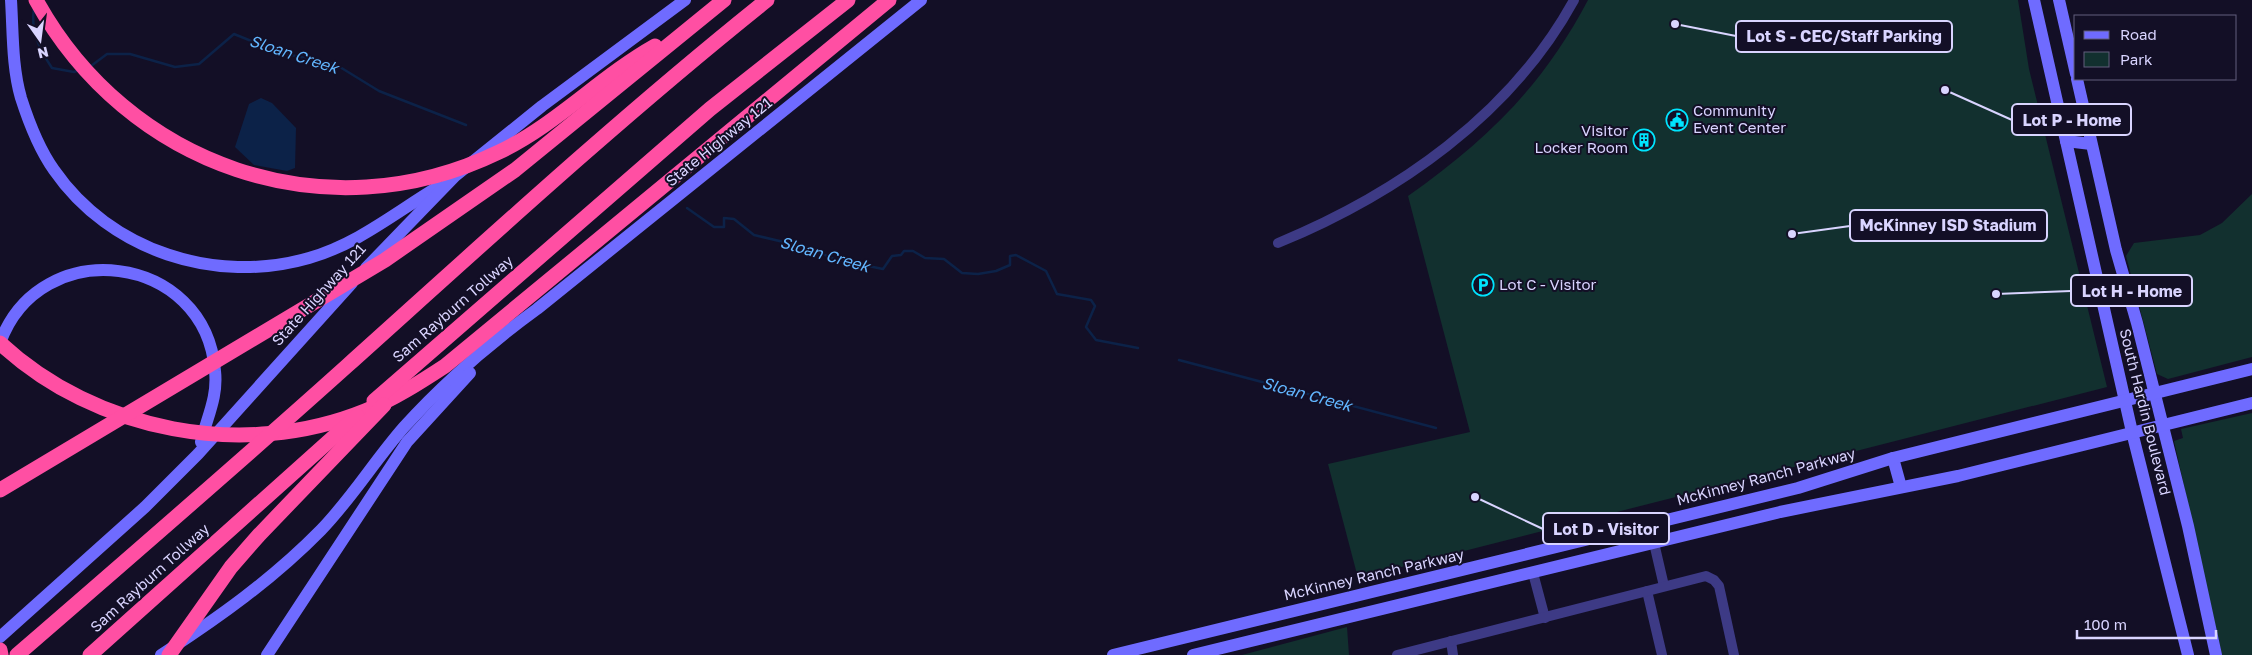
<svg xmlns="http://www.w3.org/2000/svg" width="2252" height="655" font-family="'Golos Text',sans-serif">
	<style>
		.green { fill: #12302f }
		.water { fill: #0c2248 }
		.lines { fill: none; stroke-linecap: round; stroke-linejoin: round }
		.stream { stroke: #0c2248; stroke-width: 2.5 }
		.minor { stroke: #3d3a85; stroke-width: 10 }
		.secondary { stroke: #6f6bff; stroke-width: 12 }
		.motorway { stroke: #ff4fa3; stroke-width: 15 }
		.labels { text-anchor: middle; stroke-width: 4; stroke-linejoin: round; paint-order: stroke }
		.poi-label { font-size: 15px; fill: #d9d4ff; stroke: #130f26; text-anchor: start }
		.street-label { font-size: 15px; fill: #d9d4ff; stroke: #130f26 }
		.water-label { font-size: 16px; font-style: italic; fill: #62b6ff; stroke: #130f26 }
		.leader { fill: none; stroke: #d9d4ff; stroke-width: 2 }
		.callout-dot { fill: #d9d4ff; stroke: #130f26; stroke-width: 2 }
		.callout { fill: #130f26; stroke: #d9d4ff; stroke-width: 2 }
		.callout-label { font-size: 16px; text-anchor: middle; font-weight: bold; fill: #d9d4ff }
	</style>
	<rect width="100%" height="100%" fill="#130f26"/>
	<!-- green -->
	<g class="green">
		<path d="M1588 0H2018L2029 69 2107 387 1358 578 1328 464 1470 432 1408 196C1487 140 1542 87 1588 0Z"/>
		<path d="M2252 194V357L2168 379 2157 374 2126 256 2134 243 2200 235 2222 223Z"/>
		<path d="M2252 413V655H2222L2174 441 2183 438 2181 429Z"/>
		<path d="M1347 627 1349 655H1242Z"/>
	</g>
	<!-- water -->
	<path class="water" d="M261 98 272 103 296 128 295 168 287 171 254 165 235 147 249 104Z"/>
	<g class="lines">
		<!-- stream -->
		<g class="stream">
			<path d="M34 8C30 31 40 50 52 68L74 72 79 70"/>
			<path d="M91 66 107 54H130L175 67 199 64 234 34 281 53 335 64 379 91 466 125"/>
			<path d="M687 208 714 227H724V218L734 219 754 235 809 248 834 259 883 269 892 256 901 255 904 251H913L925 258 944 259 962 273 978 274 996 271 1010 265V256L1016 255 1046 271 1057 294 1091 300 1095 306 1086 327 1096 340 1138 348"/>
			<path d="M1179 360 1436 428"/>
		</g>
		<!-- minor -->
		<g class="minor">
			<path d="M1278 243C1397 194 1511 115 1574 0"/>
			<path d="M1654 543 1664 586"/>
			<path d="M1533 573 1545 618"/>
			<path d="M1647 591 1662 655"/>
			<path d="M1451 641 1453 655"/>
			<path d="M1397 655 1706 576 1714 580 1719 586 1734 655"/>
		</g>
		<!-- secondary -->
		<g class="secondary">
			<path d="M11 0C13 32 12 67 21 98 29 123 39 149 54 170 110 251 216 285 309 258 358 244 396 212 438 187"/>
			<path d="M2034 0 2132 432 2188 655"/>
			<path d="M2059 0 2076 74"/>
			<path d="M2077 79 2116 250 2137 323 2188 526 2216 655"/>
			<path d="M2066 141 2091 144"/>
			<path d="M366 268 455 176 542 106 685 0"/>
			<path d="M0 343C40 232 206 253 215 371 218 397 207 417 201 442"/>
			<path d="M1893 458 1901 487"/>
			<path d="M0 637 145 507 198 454 352 283"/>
			<path d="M161 655C218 618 273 579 321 530 352 498 375 460 404 427 444 383 489 344 537 309L921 0"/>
			<path d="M267 655 407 442 470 373"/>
			<path d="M1113 655 1798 488 1893 458 2252 369"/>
			<path d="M1193 655 1780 512 1958 476 2252 403"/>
		</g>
		<!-- motorway -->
		<g class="motorway">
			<path d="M36 0C127 166 326 236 499 152 556 125 600 77 655 46"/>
			<path d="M0 343C96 432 244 460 365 411 394 399 419 383 445 366L889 0"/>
			<path d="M374 401 710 109 848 0"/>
			<path d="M0 490 385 260 515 170 724 0"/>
			<path d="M0 650 1 655"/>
			<path d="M17 655C128 559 239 463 348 365 486 241 622 116 767 0"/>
			<path d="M90 655 357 416"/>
			<path d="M169 655 231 567 259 535 384 405"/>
		</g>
	</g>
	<!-- icons -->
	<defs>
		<g id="civic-ring" transform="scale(1.125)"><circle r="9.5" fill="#130f26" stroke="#00e5ff" stroke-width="1.5"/><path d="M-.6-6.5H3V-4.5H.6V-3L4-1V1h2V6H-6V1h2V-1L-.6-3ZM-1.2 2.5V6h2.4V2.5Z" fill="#00e5ff"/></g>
		<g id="building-ring" transform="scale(1.125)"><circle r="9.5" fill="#130f26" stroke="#00e5ff" stroke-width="1.5"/><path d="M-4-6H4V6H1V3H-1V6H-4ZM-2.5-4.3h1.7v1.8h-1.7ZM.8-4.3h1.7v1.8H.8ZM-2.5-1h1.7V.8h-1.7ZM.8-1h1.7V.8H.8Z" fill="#00e5ff"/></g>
		<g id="parking-ring" transform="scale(1.125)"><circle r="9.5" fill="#130f26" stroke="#00e5ff" stroke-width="1.5"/><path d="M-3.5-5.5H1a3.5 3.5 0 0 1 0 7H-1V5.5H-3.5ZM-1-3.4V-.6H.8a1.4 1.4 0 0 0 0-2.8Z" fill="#00e5ff"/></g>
	</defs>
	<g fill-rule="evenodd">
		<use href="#civic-ring" x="1677" y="120"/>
		<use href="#building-ring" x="1644" y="140"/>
		<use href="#parking-ring" x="1483" y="285"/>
	</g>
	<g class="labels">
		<!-- poi labels -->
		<g class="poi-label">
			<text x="1693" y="116">Community<tspan x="1693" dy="17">Event Center</tspan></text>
			<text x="1628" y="136" text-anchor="end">Visitor<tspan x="1628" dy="17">Locker Room</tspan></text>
			<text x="1499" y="290">Lot C - Visitor</text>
		</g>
		<!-- street labels -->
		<g class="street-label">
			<text transform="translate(719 142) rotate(-39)" y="5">State Highway 121</text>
			<text transform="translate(319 295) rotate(-48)" y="5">State Highway 121</text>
			<text transform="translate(453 309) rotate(-41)" y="5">Sam Rayburn Tollway</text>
			<text transform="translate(2145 412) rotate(76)" y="5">South Hardin Boulevard</text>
			<text transform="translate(1766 477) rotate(-15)" y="5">McKinney Ranch Parkway</text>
			<text transform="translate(1374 575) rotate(-13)" y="5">McKinney Ranch Parkway</text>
			<text transform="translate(150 578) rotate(-42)" y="5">Sam Rayburn Tollway</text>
		</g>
		<!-- water labels -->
		<g class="water-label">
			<text transform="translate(294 54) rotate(18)" y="6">Sloan Creek</text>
			<text transform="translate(825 254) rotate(16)" y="6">Sloan Creek</text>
			<text transform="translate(1307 394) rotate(15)" y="6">Sloan Creek</text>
		</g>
	</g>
	<!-- callouts -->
	<path class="leader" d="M1675 24L1736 36M1945 90L2012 120M1792 234L1850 226M1996 294L2071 291M1475 497L1543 529"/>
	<g class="callout-dot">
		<circle cx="1675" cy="24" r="5"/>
		<circle cx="1945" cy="90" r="5"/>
		<circle cx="1792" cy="234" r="5"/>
		<circle cx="1996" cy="294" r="5"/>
		<circle cx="1475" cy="497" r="5"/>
	</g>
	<g class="callout">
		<rect x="1736" y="21" width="216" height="31" rx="5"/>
		<rect x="2012" y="104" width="119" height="31" rx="5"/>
		<rect x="1850" y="210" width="197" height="31" rx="5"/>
		<rect x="2071" y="275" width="121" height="31" rx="5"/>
		<rect x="1543" y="513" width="126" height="31" rx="5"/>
	</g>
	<g class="callout-label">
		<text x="1844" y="42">Lot S - CEC/Staff Parking</text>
		<text x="2072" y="126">Lot P - Home</text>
		<text x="1948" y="231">McKinney ISD Stadium</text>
		<text x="2132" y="297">Lot H - Home</text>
		<text x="1606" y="535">Lot D - Visitor</text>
	</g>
	<!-- legend -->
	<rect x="2074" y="15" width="162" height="65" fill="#130f26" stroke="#625e7d"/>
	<rect x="2084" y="31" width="25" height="8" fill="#6f6bff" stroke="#625e7d"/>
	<text x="2120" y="40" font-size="15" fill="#d9d4ff">Road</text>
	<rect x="2084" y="52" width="25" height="15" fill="#12302f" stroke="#625e7d"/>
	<text x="2120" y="65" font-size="15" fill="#d9d4ff">Park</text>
	<!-- north arrow -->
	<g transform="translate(40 40) rotate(166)" stroke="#130f26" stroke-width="4" paint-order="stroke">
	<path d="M0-4L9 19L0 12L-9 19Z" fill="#d9d4ff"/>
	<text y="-8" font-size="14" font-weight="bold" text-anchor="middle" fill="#d9d4ff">N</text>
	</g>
	<!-- scale -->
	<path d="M2077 630v8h139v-8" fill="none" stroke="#d9d4ff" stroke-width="2.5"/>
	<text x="2084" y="630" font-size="15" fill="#d9d4ff" stroke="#130f26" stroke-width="4" paint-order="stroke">100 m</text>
</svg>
